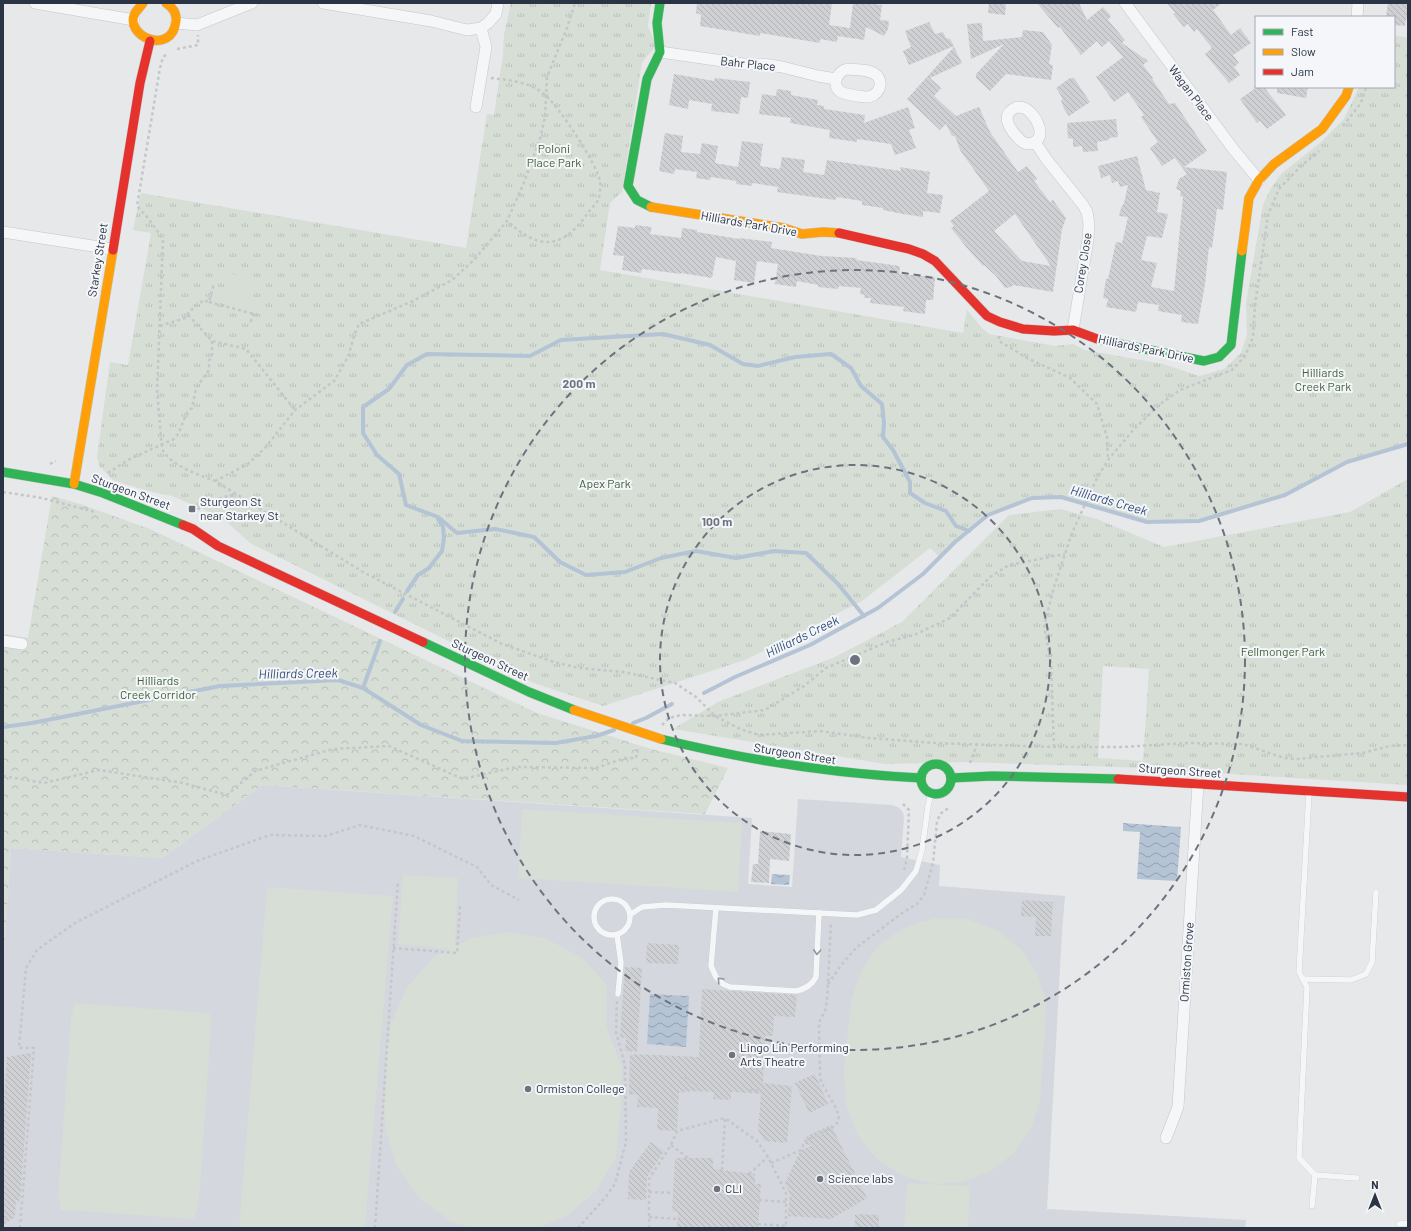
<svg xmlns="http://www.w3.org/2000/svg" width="1411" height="1231" font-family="Barlow,sans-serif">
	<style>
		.built { fill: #d4d7dd }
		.forest { fill: url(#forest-crowns) }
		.park { fill: url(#park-tufts); fill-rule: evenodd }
		.pitch { fill: #d6ded6 }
		.water { fill: url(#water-waves) }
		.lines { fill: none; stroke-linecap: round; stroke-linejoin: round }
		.stream { stroke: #b4c4d5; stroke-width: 4 }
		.building { fill: url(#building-back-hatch); fill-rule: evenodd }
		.lane-casing { stroke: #c4c6c8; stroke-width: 6 }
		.street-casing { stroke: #c4c6c8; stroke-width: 12 }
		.fast-casing { stroke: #c4c6c8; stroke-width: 10 }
		.slow-casing { stroke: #c4c6c8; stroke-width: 10 }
		.jam-casing { stroke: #c4c6c8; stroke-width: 10 }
		.path { stroke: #c5c6ca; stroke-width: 2.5; stroke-dasharray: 3 3; stroke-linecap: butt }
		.lane { stroke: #f5f6f7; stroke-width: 5.5 }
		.street { stroke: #f5f6f7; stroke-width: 11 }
		.fast { stroke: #30b455; stroke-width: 9 }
		.slow { stroke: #ff9f0a; stroke-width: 9 }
		.jam { stroke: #e5322d; stroke-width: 9 }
		.slow-bridge-casing { stroke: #c2c5c8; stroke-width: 10; stroke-linecap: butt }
		.slow-bridge { stroke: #ff9f0a; stroke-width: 9 }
		.oneway { stroke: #90959e }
		.ring { fill: none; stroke: #6c737f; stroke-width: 2; stroke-dasharray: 7 5 }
		.poi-dot { fill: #6c737f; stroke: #f4f6f9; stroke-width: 1.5 }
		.labels { text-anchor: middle; stroke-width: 4; stroke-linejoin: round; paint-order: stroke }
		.street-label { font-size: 12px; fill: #2b3445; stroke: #f4f6f9 }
		.park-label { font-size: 12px; fill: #3f6138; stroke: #f4f6f9 }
		.poi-label { font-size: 12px; fill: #2b3445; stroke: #f4f6f9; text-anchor: start }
		.water-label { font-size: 13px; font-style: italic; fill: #34527a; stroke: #f4f6f9 }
		.centre { fill: #6c737f; stroke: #f4f6f9; stroke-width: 2 }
		.ring-label { font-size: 12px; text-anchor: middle; font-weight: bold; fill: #6c737f; stroke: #f4f6f9; stroke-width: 4; stroke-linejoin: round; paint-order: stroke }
	</style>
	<defs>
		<pattern id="forest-crowns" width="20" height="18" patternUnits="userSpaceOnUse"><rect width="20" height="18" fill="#d6ded6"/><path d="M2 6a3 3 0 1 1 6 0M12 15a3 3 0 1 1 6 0" fill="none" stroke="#b8bfb9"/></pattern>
		<pattern id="park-tufts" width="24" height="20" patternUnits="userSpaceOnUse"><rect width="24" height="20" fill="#d6ded6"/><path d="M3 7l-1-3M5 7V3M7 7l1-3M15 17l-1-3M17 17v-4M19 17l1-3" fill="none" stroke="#b8bfb9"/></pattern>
		<pattern id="water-waves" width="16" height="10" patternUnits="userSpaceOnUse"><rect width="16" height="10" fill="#b4c4d5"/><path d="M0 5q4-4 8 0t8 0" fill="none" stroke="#93a0af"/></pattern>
		<pattern id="building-back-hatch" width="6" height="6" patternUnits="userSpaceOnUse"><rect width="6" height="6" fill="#ced0d3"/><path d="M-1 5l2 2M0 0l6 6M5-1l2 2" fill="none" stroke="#b1b3b6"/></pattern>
	</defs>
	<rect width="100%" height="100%" fill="#e6e8ea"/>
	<!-- built -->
	<path class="built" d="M262 785 752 818 748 884 792 887 798 799 892 805 898 807 903 812 904 818 901 857 940 865 939 886 1065 896 1062 932 1047 1209 1246 1220 1245 1228H3V969L11 848 162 858Z"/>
	<!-- forest -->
	<path class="forest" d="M52 496 80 504 150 529 537 713 651 749 728 768 705 814 262 785 162 858 11 848 3 969V634L28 638Z"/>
	<!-- park -->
	<g class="park">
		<path d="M511 3H651L648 26 656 46 642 62 622 192 610 203 600 270 963 333 967 310 982 328 989 334 1055 346 1073 344 1085 350 1163 364 1199 376 1224 369 1241 353 1247 335 1246 303 1263 205 1271 188 1281 174 1322 141 1344 119 1359 87H1394V35L1408 38V444L1347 462 1285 495 1199 521 1147 522 1061 497 1032 498 988 515 955 542 940 557 930 548 862 601 745 660 603 706 534 683 250 543 227 522 205 510 172 496 148 491 113 480 99 466 97 457 110 362 128 365 151 233 133 230 141 193 466 248 487 114 494 115 503 55 504 35Z"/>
		<path d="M1408 479V785L1120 767 965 762 885 764 673 729 718 702 835 657 902 622 1009 515 1060 509 1097 519 1164 547 1350 512ZM1103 666 1149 669 1143 761 1098 758Z"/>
	</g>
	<!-- pitch -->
	<g class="pitch">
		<path d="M229 273 257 280 250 309 221 301Z"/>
		<path d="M522 809 742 823 738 892 518 878Z"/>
		<path d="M403 875 458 878 455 946 470 938 510 932 547 939 581 957 607 985 606 1027 622 1067 621 1109 616 1158 596 1191 567 1216 537 1228H474L452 1222 419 1198 396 1165 385 1127 384 1106 387 1042 391 1024 407 987 434 957 449 949 398 944Z"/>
		<path d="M267 887 393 896 365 1228H239Z"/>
		<path d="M936 918 968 919 998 931 1021 949 1037 973 1046 1001 1045 1031 1040 1101 1031 1129 1014 1153 991 1171 963 1182 934 1184 903 1176 876 1158 857 1134 846 1104 844 1071 851 1001 861 971 879 945 905 927Z"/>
		<path d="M75 1003 209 1013 211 1021 210 1043 199 1200 194 1219 61 1210 58 1197 71 1017Z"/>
		<path d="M907 1183 970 1186 968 1228H904Z"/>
	</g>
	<!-- water -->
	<g class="water">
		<path d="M1123 823 1181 827 1177 881 1137 879 1140 832 1123 831Z"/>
		<path d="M772 874 790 875 789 885 771 884Z"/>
		<path d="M650 994 689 996 686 1047 647 1044Z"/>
	</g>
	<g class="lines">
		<!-- stream -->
		<g class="stream">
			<path d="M407 591 418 575 429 568 442 551 444 538 443 527 438 519"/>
			<path d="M395 612 403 599"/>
			<path d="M864 616 838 584 806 553 774 551 736 558 696 551 661 558 625 572 586 575 560 562 534 537 495 529 457 533 438 517 406 505 399 474 377 455 363 433V407L389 389 407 365 427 354 530 356 561 340 663 334 710 345 743 364 758 366 795 357 831 354 851 368 861 386 882 404 884 423 883 437 893 450 910 482V493L925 503 946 511 956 526 969 531"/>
			<path d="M363 688 380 641"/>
			<path d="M704 693 735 677 810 645 878 608 923 574 955 542 988 515 1032 498 1061 497 1147 522 1199 521 1285 495 1347 462 1408 444"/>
			<path d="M633 723 646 718 672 704"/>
			<path d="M3 727 32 723 220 686 338 680 363 688 421 725 462 741 556 743 596 736 614 730"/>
		</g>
	</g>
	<!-- building -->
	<g class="building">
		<path d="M697 3H832L829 25 850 28 853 3H865L882 5 880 20 889 21 888 29 884 36 866 27 864 40 838 36 837 42 820 39V43L760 33V36L700 26 701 15 696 13Z"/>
		<path d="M989 3H1006L1005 15 988 13Z"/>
		<path d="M1037 3H1079L1087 20 1103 7 1111 16 1108 20 1125 40 1122 43 1148 61 1143 65 1153 78 1152 79 1169 104 1175 103 1207 151 1184 167 1227 172 1223 210 1217 209 1212 248 1209 247 1205 284 1198 324 1181 322 1182 315 1158 311 1159 305 1138 302 1136 312 1106 307 1108 299 1103 298 1106 279H1108L1116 242 1122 243 1128 217 1119 216 1121 208 1124 203 1128 185 1120 187 1118 181 1112 183 1110 175 1101 178 1098 166 1137 156 1146 190 1160 193 1157 212 1168 214 1162 238 1147 236 1141 260 1157 263 1151 287 1174 291 1183 197 1180 196 1181 191 1176 189 1179 179 1187 174 1175 158 1162 166 1150 148 1158 142 1141 117 1144 115 1128 92 1114 102 1096 77 1123 57 1109 41 1102 47 1097 41 1081 55 1060 27 1058 28Z"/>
		<path d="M1167 3H1222L1213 10 1231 35 1240 28 1251 43 1233 55 1239 63 1234 67 1240 75 1229 83 1205 54 1212 48 1197 29 1194 32 1188 24 1184 27 1173 14 1175 13Z"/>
		<path d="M1388 3H1408V19H1406L1405 26 1394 25V17H1386Z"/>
		<path d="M929 22 935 34 943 32 946 38 950 39 954 46 909 65 903 51 911 47 905 31Z"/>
		<path d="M982 23 983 41 1022 37 1023 30 1043 32 1052 45 1049 64 1053 65 1051 80 1006 74 990 91 976 78V74L1004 44 971 59 967 24Z"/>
		<path d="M954 47 962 63 930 78 941 88 934 96 956 116 979 107 990 132 1018 172 1027 166 1037 179 1034 181 1050 202 1053 200 1066 218 1062 229 1053 292 1013 285 1011 287 1005 288 996 276 984 265 983 266 967 248 951 228 954 226 950 221 989 191 960 150 955 136H952L946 124 940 130 907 99ZM1015 214 1051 266 1022 261 994 231Z"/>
		<path d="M674 74 714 81 715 78 750 82 748 98 741 97 739 114 711 111 712 104 689 100 688 109 669 105Z"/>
		<path d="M1070 78H1074L1090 102 1069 116 1064 109 1061 100 1063 99 1056 88Z"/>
		<path d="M1257 87H1264L1286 115 1267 129 1260 121 1257 123 1240 99Z"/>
		<path d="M1277 87H1308L1306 98 1277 93Z"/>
		<path d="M777 89 791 91V95L818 100 817 105 824 106V109L865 115 864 123 908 107 915 128 909 130 916 148 895 155 891 144 857 139V142L829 138 830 130 790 123 791 118 759 114 762 94 776 96Z"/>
		<path d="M1116 119 1118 137 1109 138V140L1097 142 1098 151 1083 152 1082 146 1073 147V139L1068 138 1067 123Z"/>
		<path d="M665 133 683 136 681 152 700 154 702 143 718 146 715 163 738 167 742 141 763 144 760 166 780 169 782 157 805 160 803 172 824 175 827 160 901 171 900 167 930 172 927 193 943 195 940 213 923 211V217L903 214 883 210V208L862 205V201L837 197 835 200 777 192 778 187 752 183V186L736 184V181L711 177 710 180 696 178 697 172 675 169 674 174 659 171Z"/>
		<path d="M635 225 652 227 650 234 681 238 682 228 697 230V232L739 239V238L772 242 771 248 821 256 857 258 856 260 900 266 899 274 935 277 933 300H926L925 314 903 311 904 307 870 303 871 298H864L865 295 860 294 861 288 839 286 838 289 818 287V285L797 281 796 287 775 284 778 264 757 261 754 283 734 280 736 261 716 257 712 278 681 273V274L642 269 641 273 622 270 624 256 613 255 618 226 635 228Z"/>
		<path d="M760 831 791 834 789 861 770 859 769 883 751 882 753 864H758Z"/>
		<path d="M1022 900 1053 902 1051 936H1035L1036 917 1021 916Z"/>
		<path d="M647 943 679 945 678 964 646 963Z"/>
		<path d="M625 967 642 968 637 1052 625 1051 626 1038 620 1037Z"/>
		<path d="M702 989 797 995 795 1017 774 1016 773 1036H765L763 1083 792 1086 787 1143 764 1141 758 1130 761 1094 731 1092V1100L713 1099 714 1092 692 1091 679 1093 677 1131 657 1130 658 1108 637 1107 638 1095 629 1094 630 1054 699 1057Z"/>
		<path d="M31 1053 20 1201 16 1200 15 1217 3 1225V1113L7 1057Z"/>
		<path d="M815 1074 828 1104 809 1113 795 1083Z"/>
		<path d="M831 1125 867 1198 831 1219 788 1216 790 1194 785 1183 800 1151 812 1145 804 1144 807 1136Z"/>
		<path d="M651 1142 664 1151 647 1177 646 1200 628 1199 629 1172Z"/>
		<path d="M675 1158H713V1169L755 1174V1184H761L758 1228H677L678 1212 672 1211Z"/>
		<path d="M855 1214 879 1215V1228H855Z"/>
	</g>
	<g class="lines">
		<!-- lane casing -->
		<g class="lane-casing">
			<g id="lane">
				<path d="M1309 793 1299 972 1307 987 1299 1158 1315 1175 1312 1206"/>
				<circle cx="612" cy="917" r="18"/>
				<path d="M716 908 711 966 716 977 723 984 730 987 797 991C806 988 812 985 816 977L819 913"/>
				<path d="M631 914 642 907 666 905 857 915 876 910 901 890 916 871 922 850 928 806 931 793"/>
				<path d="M617 935 621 963 618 994"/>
				<path d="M1303 979 1351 980 1366 974 1372 962 1376 892"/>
				<path d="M1315 1175 1357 1178"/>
				<path d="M1399 1224 1408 1223"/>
			</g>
		</g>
		<!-- street casing -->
		<g class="street-casing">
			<g id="street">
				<path d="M35 3 134 20"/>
				<path d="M323 3 431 21 467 30 481 28 488 23 496 14 498 3"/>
				<path d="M1125 3 1234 150 1259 180"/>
				<path d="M1357 17 1358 3"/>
				<path d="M176 23 197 25 252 3"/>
				<path d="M660 52 744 64H763L782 67 818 76 836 79"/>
				<path d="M847 69C856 70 868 69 875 74 886 82 878 98 865 97 858 96 847 95 841 92 830 85 838 71 847 69Z"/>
				<path d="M476 107 486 47 481 28"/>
				<path d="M1017 107C1019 107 1022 107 1024 108 1033 111 1047 133 1036 141 1026 149 1019 139 1013 132 1006 122 1003 113 1017 107Z"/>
				<path d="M1035 142 1047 160 1083 205 1087 212 1089 224 1088 239 1073 330"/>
				<path d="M3 232 112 249"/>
				<path d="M3 641 22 644"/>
				<path d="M1166 1138 1178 1107 1198 784"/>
			</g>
		</g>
		<!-- fast casing -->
		<g class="fast-casing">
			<g id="fast">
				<path d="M651 207 637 200 628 186 647 79 660 52 657 23 660 3"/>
				<path d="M1100 340 1204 361 1219 357 1231 345 1242 251"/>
				<path d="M3 472 74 484 103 493 183 525"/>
				<path d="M423 642 529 692 574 710"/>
				<path d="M661 739C747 760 833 774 921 778"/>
				<circle cx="936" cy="779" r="15"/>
				<path d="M951 778 992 776 1118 779"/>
			</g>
		</g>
		<!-- slow casing -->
		<g class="slow-casing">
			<g id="slow">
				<path d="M143 3C141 6 137 10 135 13 123 36 172 57 176 21 177 13 172 7 166 3"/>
				<path d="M651 207 784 228 802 234 823 232 839 233"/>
				<path d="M1242 251 1249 198 1259 180 1274 164 1322 129 1346 96 1349 87"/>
				<path d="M74 484 113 250"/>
			</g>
		</g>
		<!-- jam casing -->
		<g class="jam-casing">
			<g id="jam">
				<path d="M839 233 909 249 923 254 935 261 987 316 1000 322 1023 329 1054 331 1073 330 1100 340"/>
				<path d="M113 250 140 83 150 41"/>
				<path d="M183 525 193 529 218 546 423 642"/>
				<path d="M1118 779 1408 797"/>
			</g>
		</g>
		<!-- path -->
		<g class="path">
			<path d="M177 49 198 45V35"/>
			<path d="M166 55 163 57 160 68 137 206 148 218 163 239 157 390 162 449C172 467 198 474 215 481L363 572 502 644 554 662 579 668 623 672 675 683 696 697 715 716 740 729 759 735 820 731 869 738 935 743 1054 747H1122L1188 743 1243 744 1284 758 1296 759 1362 753 1390 746 1402 745 1408 746"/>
			<path d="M491 78C509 80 531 82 545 95 558 105 599 167 600 182 601 186 600 196 598 200 597 203 593 206 591 209 580 224 566 243 546 242 530 241 519 231 507 221"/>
			<path d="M1343 126 1361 103 1366 87"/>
			<path d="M209 302 258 315"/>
			<path d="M253 313 251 321 254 322"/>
			<path d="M188 315 212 341 246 349 295 410"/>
			<path d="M160 326 185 318 190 311 204 300 209 302 214 283"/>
			<path d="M999 336V341L1027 358 1070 378 1097 404 1107 437 1108 460"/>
			<path d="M50 464 56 461"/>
			<path d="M108 473 128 460 174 439 178 434 187 413 192 408 196 388 209 370V361L212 354V341"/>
			<path d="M215 481 248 464 265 448 295 410 334 381 348 357 355 333 359 324 413 301 452 280 474 260 507 221 523 185 540 139 545 117 547 77 567 28 575 3"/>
			<path d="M3 492 42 498 95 512"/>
			<path d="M192 512 223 497 235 495"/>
			<path d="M662 725 669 718 681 715 715 716 765 710 804 686 826 668 887 642 914 635 950 618 990 577 1009 565 1065 554"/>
			<path d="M1054 747 1051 663 1044 626 1054 587 1072 533 1097 478 1108 460 1134 429 1159 405 1180 390 1232 370 1245 356 1253 337 1255 305 1268 215 1279 189 1301 166 1319 151"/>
			<path d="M970 763 977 744"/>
			<path d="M3 776 44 783 99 770 183 783 227 795 255 771 333 749 389 746 463 779 516 767 596 768 625 758H636L638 747"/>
			<path d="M903 804 909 810 907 858 904 871"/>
			<path d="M393 948 457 953 460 906"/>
			<path d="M828 984 842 964 856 948 902 913 917 904 924 895 933 863 937 822 940 814 950 807"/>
			<path d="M685 1077 697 1086"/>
			<path d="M749 1090 761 1091"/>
			<path d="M671 1145 688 1158"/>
			<path d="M771 1163 801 1150 805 1141 835 1126 839 1120 837 1110 821 1082 820 1077 819 1022 825 1011 827 1001 831 922"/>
			<path d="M722 1170 725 1118 757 1141 768 1157 786 1193V1228"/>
			<path d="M749 1174 768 1157"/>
			<path d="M649 1192 673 1193"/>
			<path d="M759 1200 786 1202"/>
			<path d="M649 1217 678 1219"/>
			<path d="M758 1224 786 1226"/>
			<path d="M20 1228 34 1048H19L26 968 37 950 75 923 197 861 270 835 326 836 360 825 414 836 477 867 491 885 519 900"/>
			<path d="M375 1228 398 881"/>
			<path d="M578 1228 605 1198 615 1184 626 1142 625 1065 616 1032 617 1001"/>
			<path d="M649 1228V1179L671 1145 677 1131 725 1118"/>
		</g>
		<!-- lane -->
		<use href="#lane" class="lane"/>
		<!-- street -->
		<use href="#street" class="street"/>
		<!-- fast -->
		<use href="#fast" class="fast"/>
		<!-- slow -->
		<use href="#slow" class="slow"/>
		<!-- jam -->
		<use href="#jam" class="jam"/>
		<!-- slow-bridge casing -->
		<g class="slow-bridge-casing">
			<path id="slow-bridge" d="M574 710 661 739"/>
		</g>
		<!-- slow-bridge -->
		<use href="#slow-bridge" class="slow-bridge"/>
	</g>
	<!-- one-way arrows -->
	<defs><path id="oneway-chevron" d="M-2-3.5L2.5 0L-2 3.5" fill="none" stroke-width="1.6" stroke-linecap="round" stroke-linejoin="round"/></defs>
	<g class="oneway">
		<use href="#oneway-chevron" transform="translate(817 952) rotate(93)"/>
		<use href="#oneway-chevron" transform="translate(720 980) rotate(-133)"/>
	</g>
	<!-- distance rings -->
	<g class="ring">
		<circle cx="855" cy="660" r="195"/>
		<circle cx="855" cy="660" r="390"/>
	</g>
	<!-- markers -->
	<g class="poi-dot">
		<rect x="188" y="505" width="8" height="8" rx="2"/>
		<circle cx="732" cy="1055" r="4"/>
		<circle cx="528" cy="1089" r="4"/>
		<circle cx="820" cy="1179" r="4"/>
		<circle cx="717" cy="1189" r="4"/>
	</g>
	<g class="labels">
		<!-- street labels -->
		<g class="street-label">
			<text transform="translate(748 64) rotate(6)" y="4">Bahr Place</text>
			<text transform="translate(1191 93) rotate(53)" y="4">Wagan Place</text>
			<text transform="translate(749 224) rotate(10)" y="4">Hilliards Park Drive</text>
			<text transform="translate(98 260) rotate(-81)" y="4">Starkey Street</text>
			<text transform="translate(1083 263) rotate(-81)" y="4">Corey Close</text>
			<text transform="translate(1146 349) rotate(12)" y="4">Hilliards Park Drive</text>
			<text transform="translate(131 492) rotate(20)" y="4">Sturgeon Street</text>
			<text transform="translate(490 660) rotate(25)" y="4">Sturgeon Street</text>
			<text transform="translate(795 754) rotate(9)" y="4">Sturgeon Street</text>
			<text transform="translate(1180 771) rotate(4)" y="4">Sturgeon Street</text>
			<text transform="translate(1187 962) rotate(-86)" y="4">Ormiston Grove</text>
		</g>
		<!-- park labels -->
		<g class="park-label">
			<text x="554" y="153">Poloni<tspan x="554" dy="14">Place Park</tspan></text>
			<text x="1323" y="377">Hilliards<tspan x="1323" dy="14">Creek Park</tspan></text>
			<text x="605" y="488">Apex Park</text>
			<text x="1283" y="656">Fellmonger Park</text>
			<text x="158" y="685">Hilliards<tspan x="158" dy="14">Creek Corridor</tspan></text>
		</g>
		<!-- poi labels -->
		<g class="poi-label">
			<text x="200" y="506">Sturgeon St<tspan x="200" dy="14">near Starkey St</tspan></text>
			<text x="740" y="1052">Lingo Lin Performing<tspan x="740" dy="14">Arts Theatre</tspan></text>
			<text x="536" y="1093">Ormiston College</text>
			<text x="828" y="1183">Science labs</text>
			<text x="725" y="1193">CLI</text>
		</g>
		<!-- water labels -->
		<g class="water-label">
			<text transform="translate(1109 500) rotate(16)" y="5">Hilliards Creek</text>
			<text transform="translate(802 636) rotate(-26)" y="5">Hilliards Creek</text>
			<text transform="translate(298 673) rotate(-1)" y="5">Hilliards Creek</text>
		</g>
	</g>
	<circle cx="855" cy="660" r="6" class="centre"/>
	<g class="ring-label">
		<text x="579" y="388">200 m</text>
		<text x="717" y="526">100 m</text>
	</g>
	<!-- border -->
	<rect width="1411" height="1231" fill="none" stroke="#2b3445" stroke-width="8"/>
	<!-- legend -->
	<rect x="1255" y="16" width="140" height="72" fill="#f4f6f9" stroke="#a4a8b1"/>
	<rect x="1263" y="29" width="20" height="6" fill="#30b455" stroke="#a4a8b1"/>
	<text x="1291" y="36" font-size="12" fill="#2b3445">Fast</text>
	<rect x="1263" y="49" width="20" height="6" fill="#ff9f0a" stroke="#a4a8b1"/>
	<text x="1291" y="56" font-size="12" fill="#2b3445">Slow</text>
	<rect x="1263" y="69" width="20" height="6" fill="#e5322d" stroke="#a4a8b1"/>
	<text x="1291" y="76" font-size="12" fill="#2b3445">Jam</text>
	<!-- north arrow -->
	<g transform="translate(1375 1195)" stroke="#f4f6f9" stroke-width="3" paint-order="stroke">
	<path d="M0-3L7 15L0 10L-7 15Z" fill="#2b3445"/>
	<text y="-6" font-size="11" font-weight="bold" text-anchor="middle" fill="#2b3445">N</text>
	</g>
</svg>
